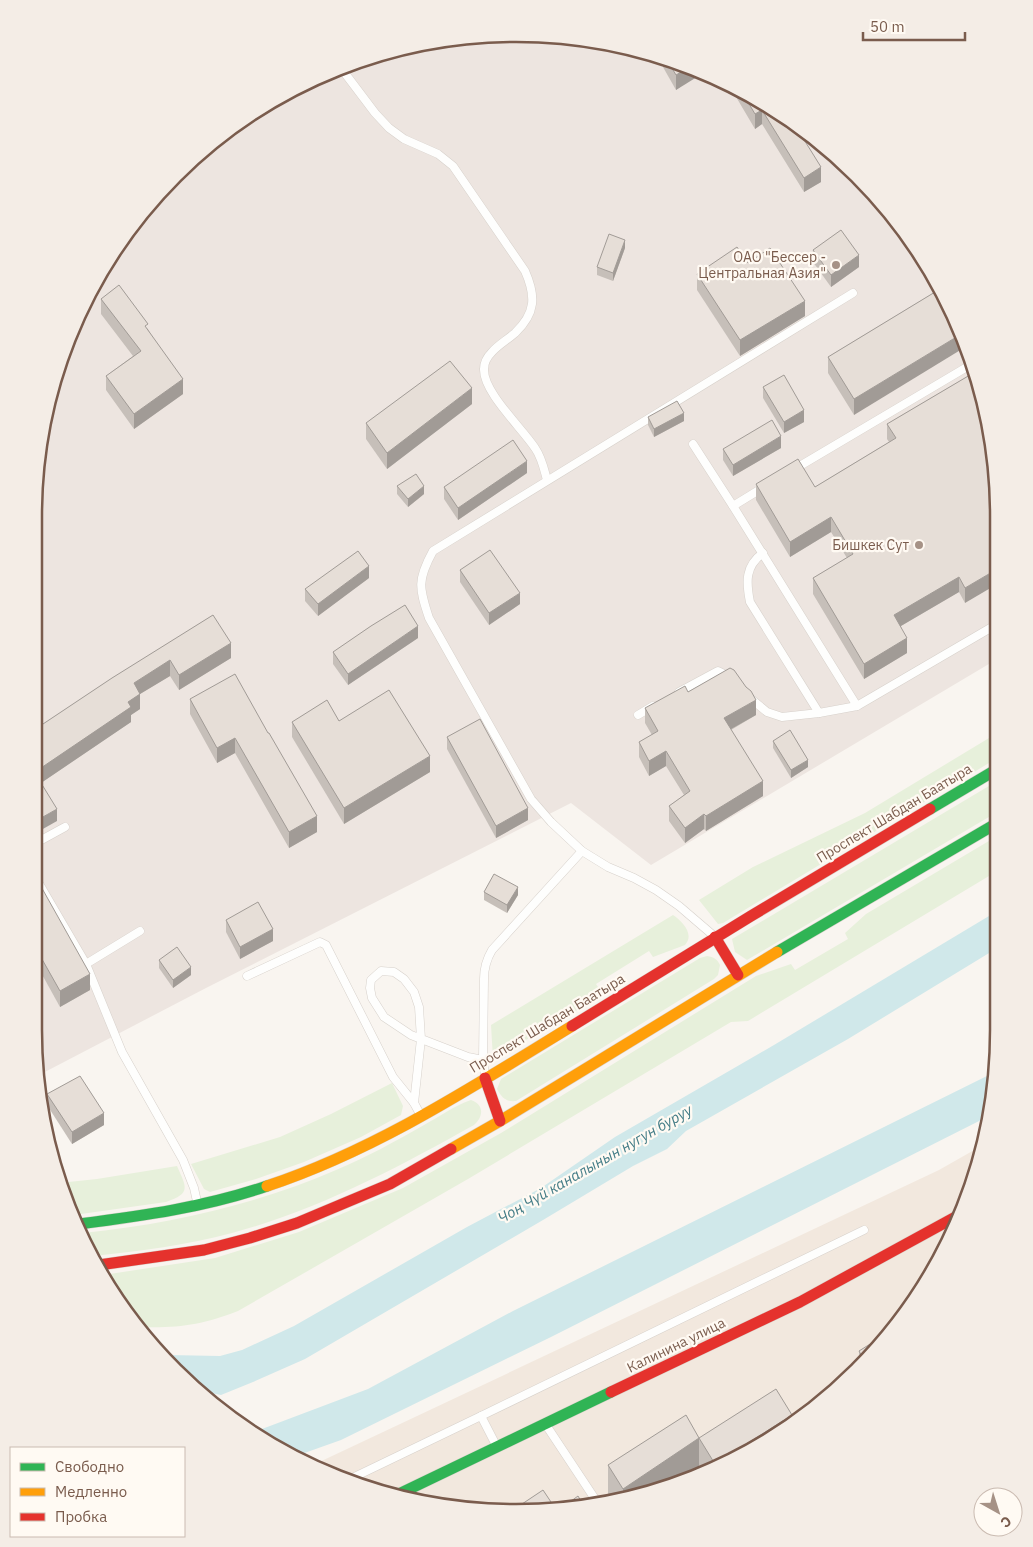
<svg xmlns="http://www.w3.org/2000/svg" width="1033" height="1547" font-family="'IBM Plex Sans',sans-serif">
	<style>
		.residential { fill: #f2e8de }
		.industrial { fill: #ede5e0 }
		.green { fill: #e7f0db }
		.water { fill: #d0e8ea }
		.lines { fill: none; stroke-linecap: round; stroke-linejoin: round }
		.lane-casing { stroke: #d7d1cb; stroke-width: 9 }
		.fast-casing { stroke: #d9d2cb; stroke-width: 12 }
		.slow-casing { stroke: #d9d2cb; stroke-width: 12 }
		.jam-casing { stroke: #d9d2cb; stroke-width: 12 }
		.lane { stroke: #fefefd; stroke-width: 8 }
		.fast { stroke: #30b455; stroke-width: 11 }
		.slow { stroke: #ff9f0a; stroke-width: 11 }
		.jam { stroke: #e5322d; stroke-width: 11 }
		.wall { fill: #c6bfb9 }
		.shaded-wall { fill: #a19b96 }
		.building { fill: #e6ded7; stroke: #a19b96 }
		.poi-dot { fill: #a69286; stroke: #fffaf3; stroke-width: 2 }
		.labels { text-anchor: middle; stroke-width: 4.5; stroke-linejoin: round; paint-order: stroke }
		.poi-label { font-size: 14px; fill: #7a5c4d; stroke: #fffaf3; text-anchor: end }
		.street-label { font-size: 14px; fill: #7a5c4d; stroke: #fffaf3 }
		.water-label { font-size: 15px; font-style: italic; fill: #437c86; stroke: #fffaf3 }
		.rim { fill: none; stroke: #7a5c4d; stroke-width: 2.5 }
	</style>
	<rect width="100%" height="100%" fill="#f9f5f0"/>
	<!-- residential -->
	<path class="residential" d="M983 1145 949 1244 858 1372 758 1449 611 1504 485 1512 332 1477 313 1465 939 1170Z"/>
	<!-- industrial -->
	<path class="industrial" d="M516 34 610 43 701 70 784 115 858 175 918 248 962 331 990 422 999 517V658L651 865 571 803 206 988 41 1074 34 1030V517L43 423 84 303 175 175 248 115 331 71 422 43Z"/>
	<!-- green -->
	<g class="green">
		<path d="M999 732V757L723 923 718 924 699 900 753 867 865 813Z"/>
		<path d="M999 780V811L747 960 735 952 732 939Z"/>
		<path d="M999 835V870L748 1021 731 1022 468 1179 238 1311C202 1325 180 1328 141 1327L115 1299 103 1275 215 1258 299 1232 403 1188 501 1133 756 976 791 964 795 970 848 939 845 933 866 914Z"/>
		<path d="M673 915C682 921 695 934 685 945L653 957 649 951 596 984 600 990 579 1009 493 1059 491 1025Z"/>
		<path d="M707 956C714 957 717 959 720 965L718 975 714 979 516 1101C506 1102 502 1098 497 1089L501 1079 700 958Z"/>
		<path d="M392 1083 403 1106 401 1115 361 1137 304 1162 256 1179 210 1192 204 1189 191 1164 280 1137 331 1114Z"/>
		<path d="M471 1100C485 1105 483 1117 474 1125 397 1168 318 1210 232 1233 187 1245 140 1251 94 1256L83 1233C170 1224 255 1205 336 1170 367 1157 396 1141 424 1125 439 1117 455 1105 471 1100Z"/>
		<path d="M177 1166C186 1187 192 1193 166 1202L74 1215 59 1183 97 1179Z"/>
	</g>
	<!-- water -->
	<g class="water">
		<path d="M999 910V947L848 1039 686 1131 667 1149 633 1166 543 1220 305 1359 253 1382 221 1395 201 1391 168 1355 220 1356 242 1350 294 1326 467 1227 541 1188 615 1137 774 1045Z"/>
		<path d="M995 1072 991 1115 551 1337 341 1440 296 1456 254 1432 368 1389 513 1311Z"/>
	</g>
	<g class="lines">
		<!-- lane casing -->
		<g class="lane-casing">
			<g id="lane">
				<path d="M341 68 375 113 389 128 404 139 438 154 453 166 525 271C536 296 536 313 515 333 507 340 498 345 492 352 487 357 484 363 484 369 483 392 522 428 535 448 542 458 544 469 547 480"/>
				<path d="M693 444 733 506 857 706"/>
				<path d="M793 470 972 364"/>
				<path d="M733 506 764 487"/>
				<path d="M763 553C745 566 746 582 750 602L819 713"/>
				<path d="M679 692 718 671 730 677"/>
				<path d="M750 698 767 712 782 717 819 713 857 706 999 623"/>
				<path d="M638 715 653 706"/>
				<path d="M34 844 65 827"/>
				<path d="M582 851 608 867 634 878 656 890 679 906 714 936"/>
				<path d="M34 875 86 964 122 1052 183 1160 194 1188 198 1206"/>
				<path d="M86 964 140 931"/>
				<path d="M247 976 320 942 326 945 393 1077 414 1103"/>
				<path d="M483 1060 484 979C484 968 486 960 492 950L582 851 551 822 531 799 429 618C419 588 417 580 433 551L853 293"/>
				<path d="M420 1114 414 1103 421 1039 419 1007 414 992 404 979 394 972 381 971 371 980 370 988 372 998 384 1017 411 1035 468 1057 483 1060 485 1076"/>
				<path d="M481 1416 864 1230"/>
				<path d="M546 1425 599 1505"/>
				<path d="M348 1480 481 1416 497 1447"/>
			</g>
		</g>
		<!-- fast casing -->
		<g class="fast-casing">
			<g id="fast">
				<path d="M930 809 999 768"/>
				<path d="M777 952 999 822"/>
				<path d="M79 1224C142 1216 206 1207 267 1186"/>
				<path d="M401 1493 611 1392"/>
			</g>
		</g>
		<!-- slow casing -->
		<g class="slow-casing">
			<g id="slow">
				<path d="M451 1149 500 1121 777 952"/>
				<path d="M267 1186C376 1150 474 1086 572 1026"/>
			</g>
		</g>
		<!-- jam casing -->
		<g class="jam-casing">
			<g id="jam">
				<path d="M715 937 738 975"/>
				<path d="M572 1026 751 916 930 809"/>
				<path d="M485 1078 500 1121"/>
				<path d="M99 1265 204 1250 250 1238 297 1223 390 1184 451 1149"/>
				<path d="M611 1392 800 1302 959 1215"/>
			</g>
		</g>
		<!-- lane -->
		<use href="#lane" class="lane"/>
		<!-- fast -->
		<use href="#fast" class="fast"/>
		<!-- slow -->
		<use href="#slow" class="slow"/>
		<!-- jam -->
		<use href="#jam" class="jam"/>
	</g>
	<!-- wall -->
	<g class="wall">
		<path d="M663 59 701 70 676 90 663 67Z"/>
		<path d="M729 85 784 115 821 182 804 192 762 124 755 129Z"/>
		<path d="M625 248 613 281 597 275V267Z"/>
		<path d="M813 250 859 267 831 287 813 262Z"/>
		<path d="M748 263 805 316 740 356 697 290V274Z"/>
		<path d="M940 289 854 415 828 373V357Z"/>
		<path d="M101 299 148 329 183 394 134 429 106 390V376L133 356 101 314Z"/>
		<path d="M975 372 965 603 959 592 901 626 907 653 864 679 813 594V578L847 558 831 532 790 557 756 500V484L815 487 889 442 887 439V424Z"/>
		<path d="M763 387 804 422 784 433 763 398Z"/>
		<path d="M472 404 387 469 366 439V423Z"/>
		<path d="M648 417 684 421 654 437 648 425Z"/>
		<path d="M781 448 733 476 723 460V449Z"/>
		<path d="M527 473 458 520 444 499V487Z"/>
		<path d="M397 486 424 494 408 507 397 494Z"/>
		<path d="M460 570 520 604 489 625 460 582Z"/>
		<path d="M369 578 318 616 305 601V589Z"/>
		<path d="M213 615 231 658 179 690 170 676 140 694V709L131 715V722L41 783 57 821 34 785V730Z"/>
		<path d="M418 638 348 685 333 664V652Z"/>
		<path d="M190 699 268 733 317 832 289 848 235 753 217 763 190 714Z"/>
		<path d="M645 708 756 715 731 730 763 796 706 831 704 829 685 843 669 821V806L684 795 666 766 649 776 639 757V742L652 735 645 723Z"/>
		<path d="M339 721 430 772 344 824 292 737V722Z"/>
		<path d="M447 737 528 820 496 838 447 749Z"/>
		<path d="M773 741 808 767 791 778 773 748Z"/>
		<path d="M34 874 90 990 60 1007 34 960Z"/>
		<path d="M484 892 518 895 507 913 484 900Z"/>
		<path d="M226 920 273 941 240 959 226 932Z"/>
		<path d="M159 960 191 975 173 988 159 968Z"/>
		<path d="M47 1094 104 1125 72 1144 47 1105Z"/>
		<path d="M883 1336 860 1369 859 1367V1351Z"/>
		<path d="M792 1422 758 1449 699 1470 612 1504 608 1497V1465L699 1438Z"/>
	</g>
	<!-- shaded-wall -->
	<g class="shaded-wall">
		<path d="M690 67 705 72 676 90V75Z"/>
		<path d="M762 110V124L755 129V114Z"/>
		<path d="M821 167V182L804 192V178Z"/>
		<path d="M625 240V248L613 281V273Z"/>
		<path d="M859 255V267L831 287V275Z"/>
		<path d="M805 301V316L740 356V340Z"/>
		<path d="M963 333 967 346 854 415V399Z"/>
		<path d="M183 379V394L134 429V414Z"/>
		<path d="M472 388V404L387 469V453Z"/>
		<path d="M804 410V422L784 433V422Z"/>
		<path d="M684 413V421L654 437V429Z"/>
		<path d="M781 436V448L733 476V465Z"/>
		<path d="M527 461V473L458 520V508Z"/>
		<path d="M424 486V494L408 507V499Z"/>
		<path d="M831 517V532L790 557V542Z"/>
		<path d="M369 566V578L318 616V604Z"/>
		<path d="M999 568V583L965 603V588Z"/>
		<path d="M959 577V592L894 630V615Z"/>
		<path d="M520 593V604L489 625V613Z"/>
		<path d="M418 626V638L348 685V674Z"/>
		<path d="M907 638V653L864 679V664Z"/>
		<path d="M231 643V658L179 690V675Z"/>
		<path d="M170 660V676L140 694V709L131 715V722L35 787V772L128 702 134 683Z"/>
		<path d="M756 700V715L724 733V718Z"/>
		<path d="M235 738V753L217 763V748Z"/>
		<path d="M666 751V766L649 776V761Z"/>
		<path d="M430 756V772L344 824V808Z"/>
		<path d="M808 760V767L791 778V770Z"/>
		<path d="M763 781V796L706 831V816Z"/>
		<path d="M528 808V820L496 838V826Z"/>
		<path d="M57 809V821L34 834V822Z"/>
		<path d="M704 814V829L685 843V828Z"/>
		<path d="M317 816V832L289 848V832Z"/>
		<path d="M518 887V895L507 913V905Z"/>
		<path d="M273 929V941L240 959V947Z"/>
		<path d="M191 967V975L173 988V980Z"/>
		<path d="M90 974V990L60 1007V991Z"/>
		<path d="M104 1113V1125L72 1144V1132Z"/>
		<path d="M792 1415V1422L758 1449 715 1465Z"/>
		<path d="M699 1438V1470L623 1499V1489Z"/>
	</g>
	<!-- building -->
	<g class="building">
		<path d="M667 60 690 67 676 75Z"/>
		<path d="M742 92 784 115 793 122 821 167 804 178 762 110 755 114Z"/>
		<path d="M841 230 859 255 831 275 813 250Z"/>
		<path d="M609 234 625 240 613 273 597 267Z"/>
		<path d="M737 247 748 263 770 248 805 301 740 340 697 274Z"/>
		<path d="M119 285 148 324 145 326 183 379 134 414 106 376 141 351 101 299Z"/>
		<path d="M940 289 963 333 854 399 828 357Z"/>
		<path d="M450 361 472 388 387 453 366 423Z"/>
		<path d="M975 372 990 422 999 516V568L965 588 959 577 894 615 907 638 864 664 813 578 853 554 831 517 790 542 756 484 798 459 815 487 896 438 887 424Z"/>
		<path d="M784 375 804 410 784 422 763 387Z"/>
		<path d="M677 401 684 413 654 429 648 417Z"/>
		<path d="M772 420 781 436 733 465 723 449Z"/>
		<path d="M513 440 527 461 458 508 444 487Z"/>
		<path d="M416 474 424 486 408 499 397 486Z"/>
		<path d="M490 550 520 593 489 613 460 570Z"/>
		<path d="M358 551 369 566 318 604 305 589Z"/>
		<path d="M405 605 418 626 348 674 333 652 371 626Z"/>
		<path d="M213 615 231 643 179 675 170 660 134 683 140 694 128 702 131 707 35 772 34 770V730L112 678Z"/>
		<path d="M730 668 734 670 746 687 751 691 756 700 724 718 763 781 706 816 704 814 685 828 669 806 690 791 666 751 649 761 639 742 658 731 645 708 685 686 688 692Z"/>
		<path d="M235 674 268 733H269L317 816 289 832 235 738 217 748 190 699Z"/>
		<path d="M389 690 430 756 344 808 292 722 327 700 339 721Z"/>
		<path d="M480 719 528 808 496 826 447 737Z"/>
		<path d="M790 730 808 760 791 770 773 741Z"/>
		<path d="M41 783 57 809 34 822V787Z"/>
		<path d="M34 874 90 974 60 991 34 945Z"/>
		<path d="M494 874 518 887 507 905 484 892Z"/>
		<path d="M258 902 273 929 240 947 226 920Z"/>
		<path d="M177 947 191 967 173 980 159 960Z"/>
		<path d="M80 1076 104 1113 72 1132 47 1094Z"/>
		<path d="M883 1336 865 1362 859 1351Z"/>
		<path d="M776 1389 792 1415 715 1464 699 1438Z"/>
		<path d="M814 1404V1405L796 1419 795 1416Z"/>
		<path d="M686 1415 699 1438 623 1489 608 1465Z"/>
		<path d="M543 1490 555 1508 513 1510Z"/>
		<path d="M578 1496 584 1506 563 1507Z"/>
	</g>
	<!-- markers -->
	<g class="poi-dot">
		<circle cx="836" cy="265" r="5"/>
		<circle cx="919" cy="545" r="5"/>
	</g>
	<g class="labels">
		<!-- poi labels -->
		<g class="poi-label">
			<text x="826" y="262">ОАО "Бессер -<tspan x="826" dy="16">Центральная Азия"</tspan></text>
			<text x="909" y="550">Бишкек Сут</text>
		</g>
		<!-- street labels -->
		<g class="street-label">
			<text transform="translate(894 813) rotate(-31)" y="5">Проспект Шабдан Баатыра</text>
			<text transform="translate(547 1023) rotate(-31)" y="5">Проспект Шабдан Баатыра</text>
			<text transform="translate(676 1345) rotate(-26)" y="5">Калинина улица</text>
		</g>
		<!-- water labels -->
		<g class="water-label">
			<text transform="translate(595 1164) rotate(-30)" y="5">Чоң Чүй каналынын нугун буруу</text>
		</g>
	</g>
	<!-- crop -->
	<path d="M0 0H1033V1547H0ZM516 42H516A474 474 0 0 1 990 516V1030A474 474 0 0 1 516 1504H516A474 474 0 0 1 42 1030V516A474 474 0 0 1 516 42Z" fill="#f4ede6" fill-rule="evenodd"/>
	<path class="rim" d="M516 42H516A474 474 0 0 1 990 516V1030A474 474 0 0 1 516 1504H516A474 474 0 0 1 42 1030V516A474 474 0 0 1 516 42Z"/>
	<!-- legend -->
	<rect x="10" y="1447" width="175" height="90" fill="#fffaf3" stroke="#cabbb1"/>
	<rect x="20" y="1463" width="25" height="8" fill="#30b455" stroke="#cabbb1"/>
	<text x="55" y="1472" font-size="15" fill="#7a5c4d">Свободно</text>
	<rect x="20" y="1488" width="25" height="8" fill="#ff9f0a" stroke="#cabbb1"/>
	<text x="55" y="1497" font-size="15" fill="#7a5c4d">Медленно</text>
	<rect x="20" y="1513" width="25" height="8" fill="#e5322d" stroke="#cabbb1"/>
	<text x="55" y="1522" font-size="15" fill="#7a5c4d">Пробка</text>
	<!-- north arrow -->
	<g transform="translate(998 1512) rotate(141)"><circle r="24" fill="#fffaf3" stroke="#cabbb1"/>
	<path d="M0-4L9 19L0 12L-9 19Z" fill="#a69286"/>
	<text y="-8" font-size="14" font-weight="bold" text-anchor="middle" fill="#7a5c4d">С</text>
	</g>
	<!-- scale -->
	<path d="M863 32v8h102v-8" fill="none" stroke="#7a5c4d" stroke-width="2.5"/>
	<text x="870" y="32" font-size="15" fill="#7a5c4d" stroke="#fffaf3" stroke-width="4" paint-order="stroke">50 m</text>
</svg>
